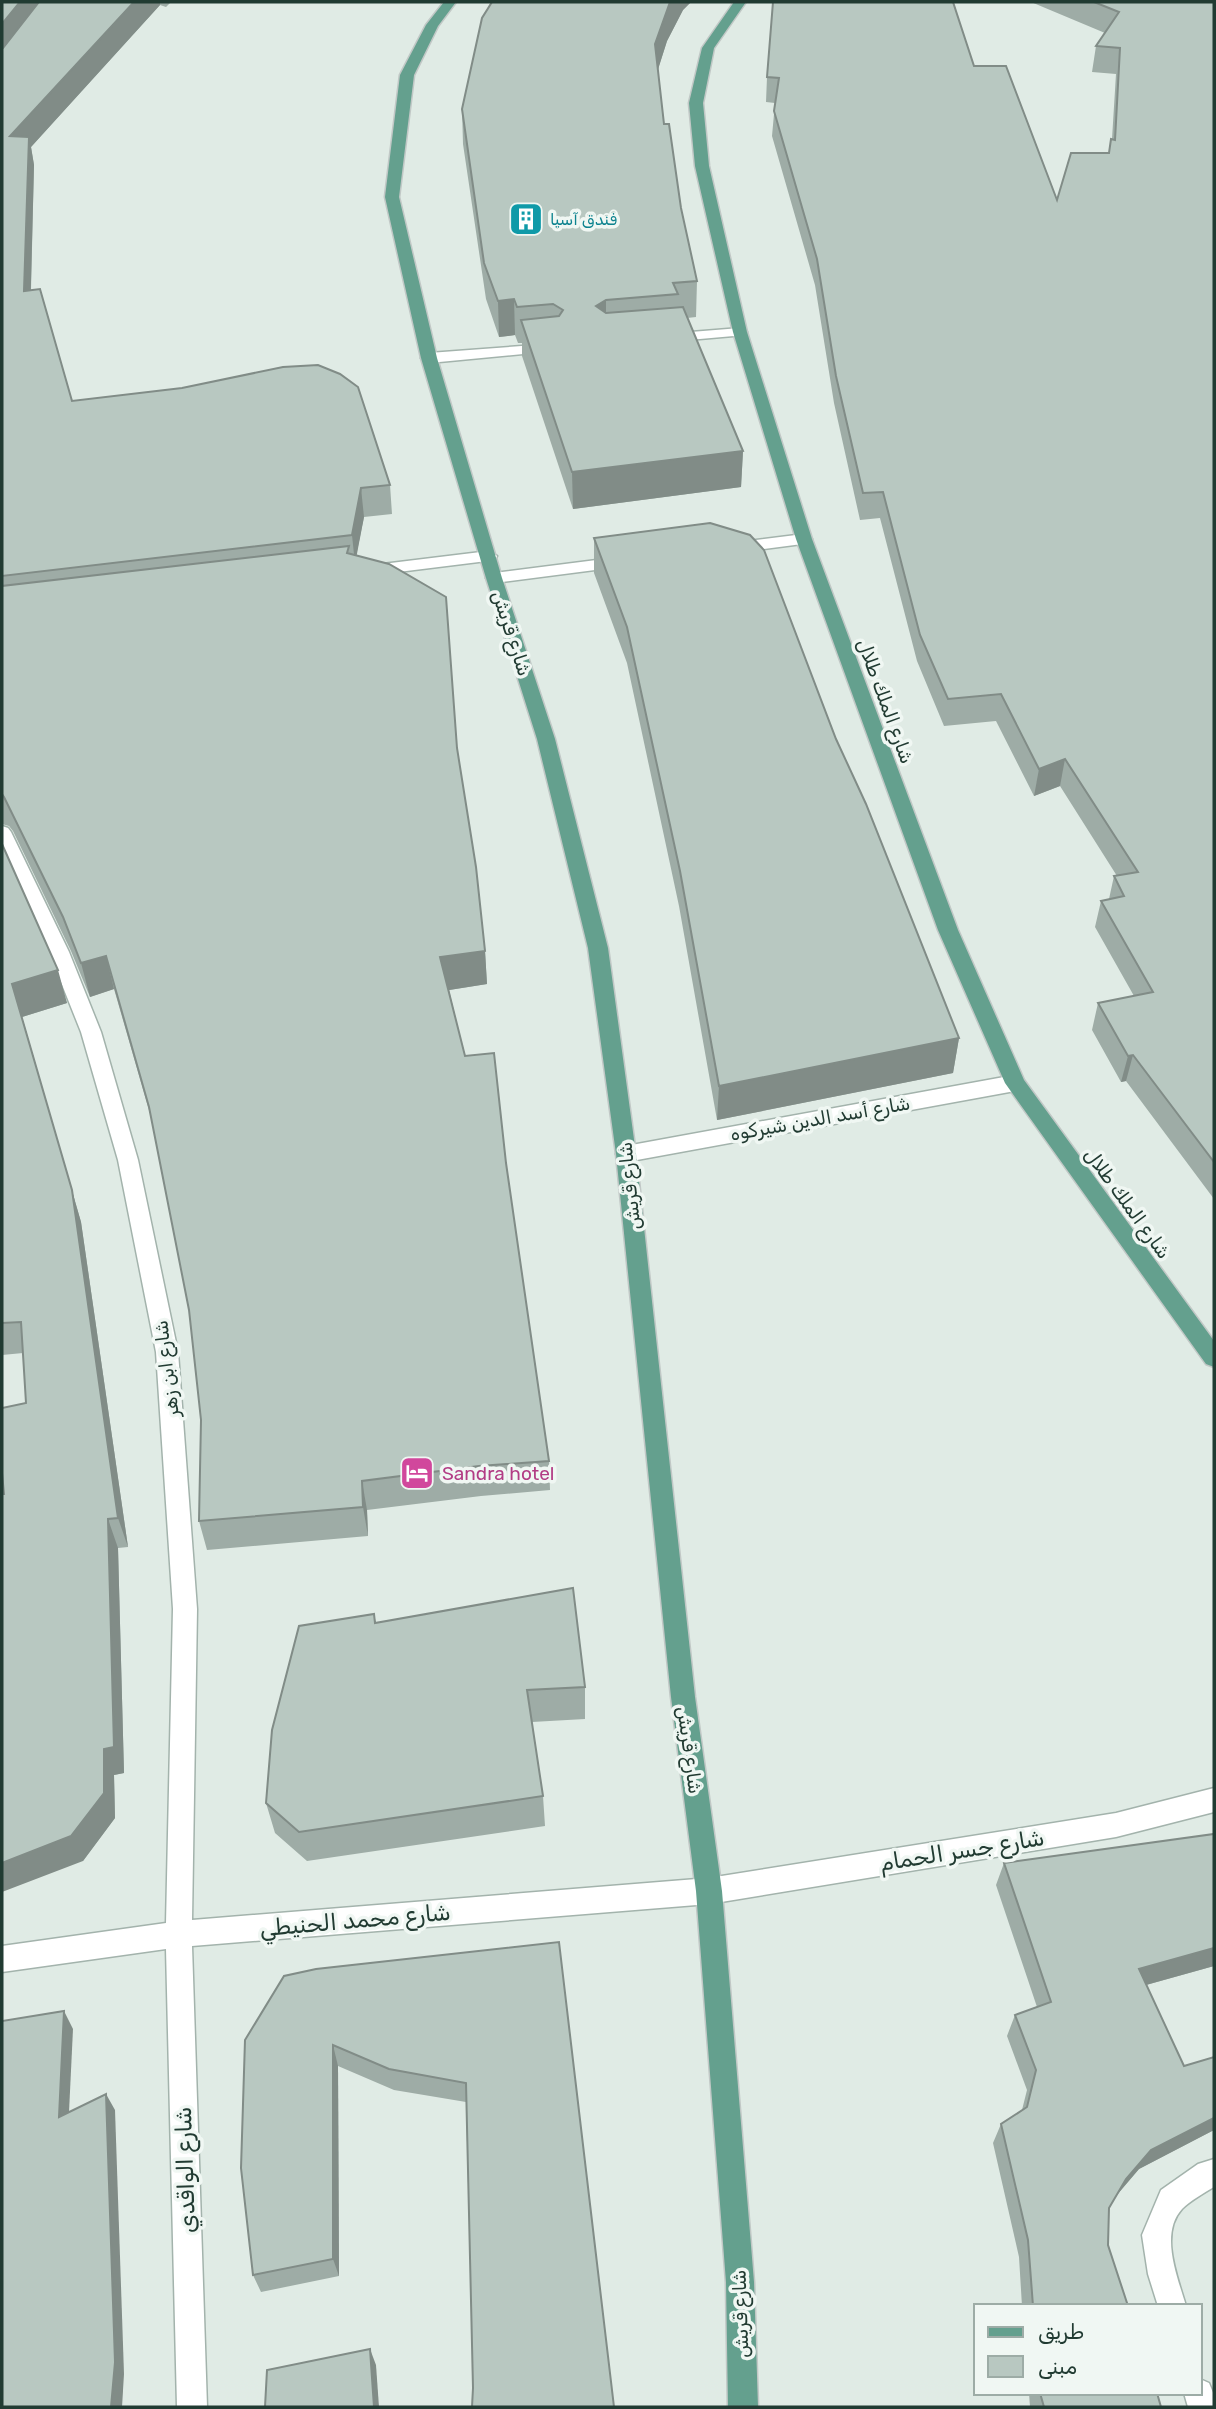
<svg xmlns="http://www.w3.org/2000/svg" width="1216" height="2409" font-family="Rubik,'Noto Sans Arabic',sans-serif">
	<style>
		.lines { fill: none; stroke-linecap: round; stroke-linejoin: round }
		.street-casing { stroke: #a3b3ac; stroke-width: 3 }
		.primary-casing { stroke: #c1c8c6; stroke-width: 3 }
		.street { fill: #fff; fill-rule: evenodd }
		.primary { fill: #64a08e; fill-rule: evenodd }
		.wall { fill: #9eaca6 }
		.shaded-wall { fill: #818c87 }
		.building { fill: #b8c8c1; stroke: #818c87; stroke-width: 2 }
		.labels { text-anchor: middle; stroke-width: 7; stroke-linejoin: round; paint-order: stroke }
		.far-culture-label { font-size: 16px; fill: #0d838f; stroke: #f0f7f3; text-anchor: start }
		.street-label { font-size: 19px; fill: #213b32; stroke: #f0f7f3 }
		.hotel-label { font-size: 19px; fill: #b23c85; stroke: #f0f7f3; text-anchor: start }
		.near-street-label { font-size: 23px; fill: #213b32; stroke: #f0f7f3 }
	</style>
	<rect width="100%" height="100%" fill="#e0ebe5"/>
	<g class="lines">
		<!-- street casing -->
		<g class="street-casing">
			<g id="street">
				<path d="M740 328 747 332 745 335 666 342 659 338 666 334Z"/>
				<path d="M549 344 556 348 554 351 429 363 421 358 429 353Z"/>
				<path d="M804 534 812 539 810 543 732 553 724 548 732 543Z"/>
				<path d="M489 551 497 556 495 560 366 576 358 571 366 566Z"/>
				<path d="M620 557 626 558 628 562 626 566 494 583 486 578 494 573Z"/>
				<path d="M2 826 8 828 11 832 69 952 101 1032 138 1160 178 1352 197 1609 192 1920 709 1878 1116 1813 1214 1788V1812L1116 1837 709 1904 192 1946 207 2407H177L166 1949 2 1972V1946L166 1923 173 1609 156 1352 118 1160 81 1032 49 952 2 851Z"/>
				<path d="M1015 1075 1022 1078 1025 1083 1022 1088 1015 1091 626 1162 619 1160 616 1154 619 1148 626 1146Z"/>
				<path d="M1214 2159V2187C1204 2193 1190 2201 1182 2209 1159 2234 1178 2278 1186 2306H1158L1148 2274 1142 2235 1161 2190 1198 2164Z"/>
				<path d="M1200 2379 1209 2383 1214 2395V2407H1188L1184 2393H1200Z"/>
			</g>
		</g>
		<!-- primary casing -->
		<g class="primary-casing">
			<g id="primary">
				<path d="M444 2H456L438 26 414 75 399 197 437 358 502 578 555 739 608 948 636 1154 695 1697 722 1891 754 2282 758 2407H728L726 2282 696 1891 671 1697 616 1154 588 948 537 739 486 578 421 358 385 197 400 75 426 25Z"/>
				<path d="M734 2H746L714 48 703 103 709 166 747 332 812 539 958 930 1024 1080 1214 1341V1367L1206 1364 1005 1083 938 930 796 539 733 332 695 166 689 103 702 48Z"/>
			</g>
		</g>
		<!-- street -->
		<use href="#street" class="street"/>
		<!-- primary -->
		<use href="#primary" class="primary"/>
	</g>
	<!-- wall -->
	<g class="wall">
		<path d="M2 2H171L166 7 160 5 31 147 34 165 31 290 72 401 390 485 392 514 364 517 356 556 457 748 485 951 487 984 449 990 465 1056 506 1163 549 1461 550 1490 481 1496 367 1510 368 1536 207 1550 199 1521 201 1420 189 1310 153 1124 114 989 90 997 71 951 13 831 9 826 2 824Z"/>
		<path d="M492 2H691L683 10 667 41 658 69 664 124 681 208 697 281 696 317 687 318 743 451 741 487 573 509 522 356V343H518L515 335 499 337 486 299 463 144 462 109Z"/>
		<path d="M1031 2H1214V1199L1126 1081 1121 1082 1092 1030 1098 1003 1134 996 1095 927 1101 901 1109 899 1114 876H1117L1060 786 1034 796 996 721 944 726 917 661 880 518 860 520 834 403 815 285 772 136 775 103 766 102 767 77 974 66 1057 200 1109 153 1111 139H1112L1116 74 1092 72 1096 46 1105 33Z"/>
		<path d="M594 538 836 739 959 1038 953 1073 717 1120 679 906 627 663 594 573Z"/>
		<path d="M2 844 67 1003 22 1017 81 1222 128 1547 118 1548 124 1773 114 1775 115 1818 83 1861 4 1494 26 1403 23 1353 2 1355Z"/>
		<path d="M374 1614 376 1623 585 1687V1719L532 1722 543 1796 545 1826 307 1861 275 1833 266 1803Z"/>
		<path d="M1214 1834V1966L1146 1985 1184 2066 1214 2057V2130L1139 2169 1117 2195 1109 2208 1108 2245 1128 2306H1022L1019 2257 993 2143 1001 2124 1022 2110 1027 2090 1007 2036 1015 2015 1037 2007 996 1885 1004 1863Z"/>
		<path d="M559 1942 473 2388 466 2102 394 2090 338 2066 339 2276 261 2292 253 2275 245 2040Z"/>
		<path d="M1029 2393H1157L1161 2407H1030Z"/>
	</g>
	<!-- shaded-wall -->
	<g class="shaded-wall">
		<path d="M20 2H46L2 59V24Z"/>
		<path d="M134 2H160V5L31 147 34 165 30 320 24 291 10 136Z"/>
		<path d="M670 2H691L683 10 667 41 655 79V44Z"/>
		<path d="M514 299 515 335 499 337 498 301Z"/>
		<path d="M606 300V336L596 306Z"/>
		<path d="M743 451 741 487 573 509 572 472Z"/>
		<path d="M361 488 364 517 355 564 352 535Z"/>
		<path d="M1065 759 1060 786 1034 796 1039 769Z"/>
		<path d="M485 951 487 984 443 991 440 957Z"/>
		<path d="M106 956 114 989 90 997 81 963Z"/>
		<path d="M58 970 67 1003 22 1017 81 1222 128 1547 118 1518 12 984Z"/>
		<path d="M959 1038 953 1073 717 1120 719 1086Z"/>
		<path d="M1133 1055 1126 1081 1121 1082 1128 1056Z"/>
		<path d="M362 1481 367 1510 368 1536 363 1507Z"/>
		<path d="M108 1519 118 1548 124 1773 114 1775 115 1818 83 1861 2 1892V1863L104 1749Z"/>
		<path d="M1214 1948V1966L1128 1990 1139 1969Z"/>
		<path d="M64 2011 73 2029 68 2133 59 2117Z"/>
		<path d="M333 2045 338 2066 339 2276 333 2259Z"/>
		<path d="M106 2094 115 2110 124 2374 122 2407H111Z"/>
		<path d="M1214 2118V2130L1139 2169 1115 2197 1126 2179 1151 2150Z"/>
		<path d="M370 2349 376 2365 379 2407H374Z"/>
	</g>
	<!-- building -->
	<g class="building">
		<path d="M2 2H20L2 24Z"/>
		<path d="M39 2H134L10 136 29 137 24 291 40 289 72 401 182 388 283 367 318 365 340 374 358 387 390 485 361 488 352 535 2 576V48H3Z"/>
		<path d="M492 2H670L655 44 664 124H669L681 208 697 281 673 283 678 294 606 300 596 306 606 313 683 307 743 451 572 472 521 320 559 316 563 310 553 304 517 307 514 299 498 301 484 263 462 109 482 18Z"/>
		<path d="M773 2H953L974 66H1006L1057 200 1071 153H1109L1111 139 1115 140 1120 48 1096 46 1119 12 1094 2H1214V1162L1133 1055 1128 1056 1098 1003 1153 992 1101 901 1124 896 1114 876 1138 872 1065 759 1039 769 1001 694 948 699 920 635 883 492 863 493 836 376 817 259 774 111 779 78 767 77Z"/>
		<path d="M710 523 750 535 764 550 836 739 866 804 959 1038 719 1086 680 871 627 627 594 538Z"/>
		<path d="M349 546 347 553 389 564 446 597 457 748 476 867 485 951 440 957 465 1056 494 1053 506 1163 549 1461 479 1466 362 1481 363 1507 199 1521 201 1420 189 1310 149 1107 106 956 81 963 63 917 4 797 2 794V586Z"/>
		<path d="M2 844 58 970 12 984 72 1190 118 1518 108 1519 114 1747 104 1749V1793L71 1836 2 1863V1494H4L2 1473V1408L26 1403 21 1322 2 1323Z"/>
		<path d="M573 1588 585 1687 527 1690 543 1796 299 1832 266 1803 272 1730 299 1626 374 1614 375 1623Z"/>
		<path d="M1214 1834V1948L1139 1969 1184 2066 1214 2057V2118L1151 2150 1126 2179 1109 2208 1108 2245 1128 2306H1033L1028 2240 1001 2124 1027 2107 1036 2070 1015 2015 1051 2002 1004 1863Z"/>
		<path d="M559 1942 614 2407H472L473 2388 466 2083 389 2069 333 2045V2259L253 2275 241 2168 245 2040 284 1976 316 1969Z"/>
		<path d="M64 2011 59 2117 106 2094 115 2362 111 2407H2V2021Z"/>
		<path d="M370 2349 374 2407H265L267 2370Z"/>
		<path d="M1040 2393H1157L1161 2407H1044Z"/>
	</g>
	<!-- icons -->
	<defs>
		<g id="building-square" transform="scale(1.75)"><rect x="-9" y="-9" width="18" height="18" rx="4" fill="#0f9aa8" stroke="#f0f7f3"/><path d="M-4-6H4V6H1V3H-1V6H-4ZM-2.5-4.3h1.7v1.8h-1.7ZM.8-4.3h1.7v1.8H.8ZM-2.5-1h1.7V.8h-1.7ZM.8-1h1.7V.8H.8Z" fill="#fff"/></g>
		<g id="hotel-square" transform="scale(1.75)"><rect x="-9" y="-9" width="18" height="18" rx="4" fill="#d1479c" stroke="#f0f7f3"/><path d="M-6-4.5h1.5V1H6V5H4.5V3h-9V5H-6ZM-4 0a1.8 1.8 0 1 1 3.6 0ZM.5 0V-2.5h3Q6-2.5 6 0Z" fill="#fff"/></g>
	</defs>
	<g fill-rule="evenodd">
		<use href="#building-square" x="526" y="219"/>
		<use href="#hotel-square" x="417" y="1473"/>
	</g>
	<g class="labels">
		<!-- far-culture labels -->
		<g class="far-culture-label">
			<text x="550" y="225">فندق آسيا</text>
		</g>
		<!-- street labels -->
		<g class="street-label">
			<text transform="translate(512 633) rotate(72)" y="7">شارع قريش</text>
			<text transform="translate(886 701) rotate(70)" y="7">شارع الملك طلال</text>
			<text transform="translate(820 1118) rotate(-10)" y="7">شارع أسد الدين شيركوه</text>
			<text transform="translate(629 1186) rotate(-96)" y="7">شارع قريش</text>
			<text transform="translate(1128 1203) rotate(54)" y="7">شارع الملك طلال</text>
			<text transform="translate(166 1369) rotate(-97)" y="7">شارع ابن زهر</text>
			<text transform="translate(690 1750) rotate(82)" y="7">شارع قريش</text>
			<text transform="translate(740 2314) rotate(-92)" y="7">شارع قريش</text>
		</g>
		<!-- hotel labels -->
		<g class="hotel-label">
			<text x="442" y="1480">Sandra hotel</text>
		</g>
		<!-- near-street labels -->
		<g class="near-street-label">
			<text transform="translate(962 1850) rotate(-9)" y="8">شارع جسر الحمام</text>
			<text transform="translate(355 1920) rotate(-5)" y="8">شارع محمد الحنيطي</text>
			<text transform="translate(185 2170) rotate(-92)" y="8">شارع الواقدي</text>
		</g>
	</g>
	<!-- border -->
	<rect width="1216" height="2409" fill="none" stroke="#213b32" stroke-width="7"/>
	<!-- legend -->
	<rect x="974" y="2304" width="228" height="91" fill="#f0f7f3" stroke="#9daca6" stroke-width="2"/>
	<rect x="988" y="2327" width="35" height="10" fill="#64a08e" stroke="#9daca6" stroke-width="2"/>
	<text x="1038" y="2339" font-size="21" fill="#213b32">طريق</text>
	<rect x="988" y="2356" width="35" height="21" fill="#b8c8c1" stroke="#9daca6" stroke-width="2"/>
	<text x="1038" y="2374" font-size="21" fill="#213b32">مبنى</text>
</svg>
